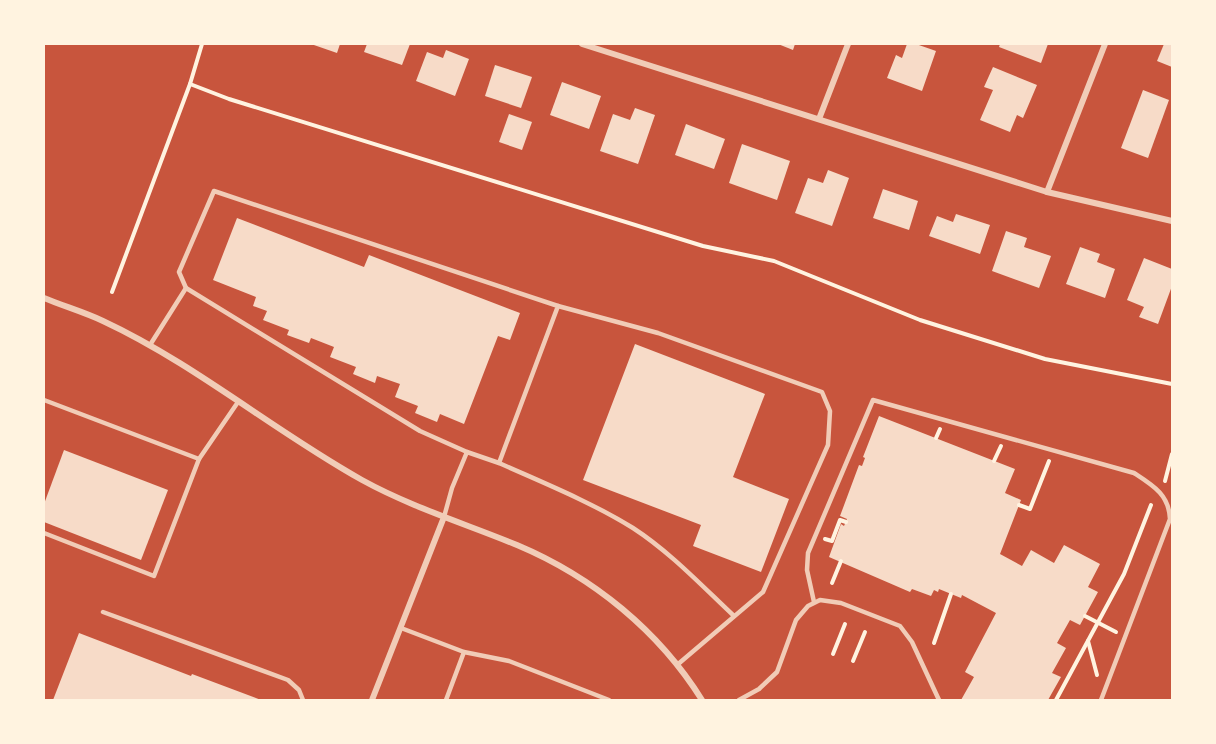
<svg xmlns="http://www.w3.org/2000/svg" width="1216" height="744" font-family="Arial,sans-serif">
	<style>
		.building { fill: #f7dbc8 }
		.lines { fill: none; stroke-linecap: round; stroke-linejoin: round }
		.path { stroke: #fff3e0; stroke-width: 4 }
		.service { stroke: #f1ccb7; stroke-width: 4.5 }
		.minor { stroke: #f1ccb7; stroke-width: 6 }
	</style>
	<rect width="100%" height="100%" fill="#c8553d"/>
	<!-- building -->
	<g class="building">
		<path d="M311 44H340L337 53Z"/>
		<path d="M367 44H410L402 65 364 52Z"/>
		<path d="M778 44H795L793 50Z"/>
		<path d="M907 44H916L936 51 922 91 887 78 896 55 902 58Z"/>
		<path d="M1000 44H1048L1041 63 999 47Z"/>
		<path d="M1164 44H1172V67L1157 61Z"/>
		<path d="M446 50 469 59 455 96 416 81 427 52 443 58Z"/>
		<path d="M495 65 532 77 521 108 485 96Z"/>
		<path d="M993 67 1037 85 1023 118 1017 115 1010 132 980 120 993 90 984 87Z"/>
		<path d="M562 82 601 96 589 129 550 115Z"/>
		<path d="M1143 90 1169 100 1148 158 1121 148Z"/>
		<path d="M635 108 655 115 638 164 600 151 613 114 630 120Z"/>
		<path d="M509 114 532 122 522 150 499 142Z"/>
		<path d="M686 124 725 139 714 169 675 155Z"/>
		<path d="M742 144 790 161 777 200 729 183Z"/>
		<path d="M828 170 849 178 832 226 795 213 808 178 823 183Z"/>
		<path d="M883 189 918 201 909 230 873 218Z"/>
		<path d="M956 214 990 225 980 254 929 236 937 216 953 222Z"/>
		<path d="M237 218 364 267 369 255 520 313 510 340 498 336 464 424 440 414 437 422 415 413 418 406 395 397 400 384 377 376 375 383 353 374 356 367 330 357 334 347 311 338 309 343 287 335 289 330 263 320 267 311 253 306 256 297 213 280Z"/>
		<path d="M1006 231 1027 238 1024 247 1051 256 1039 288 992 271Z"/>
		<path d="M1080 247 1100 254 1097 262 1115 269 1105 298 1066 284Z"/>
		<path d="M1144 258 1172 269V286L1158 324 1139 317 1144 307 1127 300Z"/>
		<path d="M635 344 765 394 733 477 789 499 761 572 693 546 701 525 583 480Z"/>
		<path d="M879 416 1015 469 1005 493 1021 500 1000 554 1022 566 1031 550 1054 563 1064 545 1100 564 1088 587 1098 592 1080 625 1070 620 1057 643 1066 648 1052 673 1061 677 1048 700H961L974 677 965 672 996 613 962 595 961 598 939 589 938 592 934 590 931 596 912 589 910 592 829 557 841 524 844 526 847 519 840 516 859 465 862 466 865 458 863 457Z"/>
		<path d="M64 450 168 490 141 560 44 522V504Z"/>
		<path d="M79 633 191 676 192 674 261 700H53Z"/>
	</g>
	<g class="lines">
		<!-- path -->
		<g class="path">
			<path d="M190 84 229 99 703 246 774 261 920 320 1045 359 1172 384"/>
			<path d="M112 292 190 84 202 44"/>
			<path d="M936 438 940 429"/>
			<path d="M994 461 1001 446"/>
			<path d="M1165 481 1172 454"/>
			<path d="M1019 505 1030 509 1049 461"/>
			<path d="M825 539 832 541 840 520 846 522"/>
			<path d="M832 583 841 561"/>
			<path d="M1085 616 1116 632"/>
			<path d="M1088 641 1097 675"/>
			<path d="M934 643 951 594"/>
			<path d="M833 654 845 624"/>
			<path d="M853 661 865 632"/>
			<path d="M1056 700 1124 574 1151 505"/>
		</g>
		<!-- service -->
		<g class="service">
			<path d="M186 288 179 272 214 191 558 306 499 463 467 452"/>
			<path d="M558 306 658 333 822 392 830 411 828 445 763 592 677 665"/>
			<path d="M150 345 186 288 420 431 467 452 452 488 444 517"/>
			<path d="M44 400 199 459 238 402"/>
			<path d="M499 463C544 483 591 502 633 528 670 552 702 586 734 616"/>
			<path d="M44 533 154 576 199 459"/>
			<path d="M814 602 807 570 808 553 873 400 1134 473C1154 486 1169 495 1170 519L1101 700"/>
			<path d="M103 612 288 680 299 690 303 700"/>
			<path d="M401 628 464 652 509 661 609 700"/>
			<path d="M446 700 464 652"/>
			<path d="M739 700 759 689 777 672 796 620 808 606 820 600 841 603 900 626 912 642 939 700"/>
		</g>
		<!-- minor -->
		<g class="minor">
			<path d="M582 44 1047 192 1172 221"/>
			<path d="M819 119 848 44"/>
			<path d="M1047 192 1105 44"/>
			<path d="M44 298C63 306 84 312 103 321 195 364 274 431 362 480 411 507 466 524 517 545 593 577 659 631 702 700"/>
			<path d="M372 700 444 517"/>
		</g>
	</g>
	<!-- border -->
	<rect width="1216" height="744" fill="none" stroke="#fff3e0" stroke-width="90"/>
</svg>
